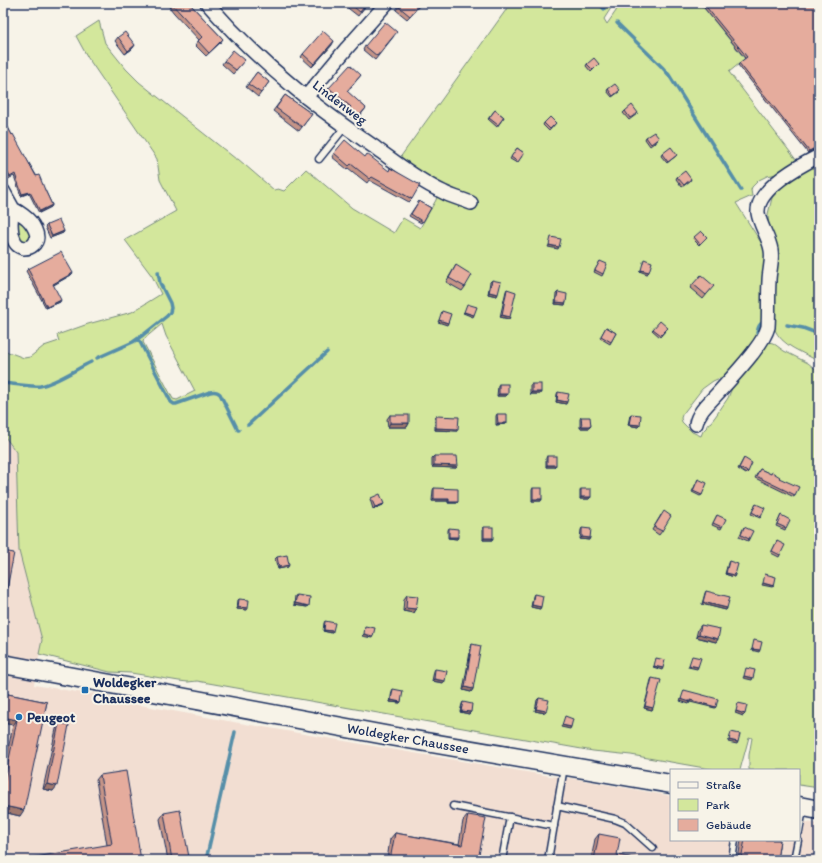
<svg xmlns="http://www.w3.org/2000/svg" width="822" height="863" font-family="Itim,sans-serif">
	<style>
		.built { fill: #f2ded2 }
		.green { fill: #d3e79c; stroke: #778b7d; fill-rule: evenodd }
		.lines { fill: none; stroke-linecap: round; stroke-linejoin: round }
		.stream { stroke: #578fa9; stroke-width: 3.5 }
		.lane-casing { stroke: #1b2f5e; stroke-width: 9 }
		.street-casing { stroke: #1b2f5e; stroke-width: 16 }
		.secondary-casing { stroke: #1b2f5e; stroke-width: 21 }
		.lane { stroke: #f7f3e8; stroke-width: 6 }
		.street { stroke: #f7f3e8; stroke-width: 13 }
		.secondary { stroke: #f7f3e8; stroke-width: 18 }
		.wall { fill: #c59487; stroke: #1b2f5e }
		.shaded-wall { fill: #a0786e; stroke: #1b2f5e }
		.building { fill: #e5ac9d; stroke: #1b2f5e }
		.poi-dot { fill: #1f6fb2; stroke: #f7f3e8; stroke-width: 1.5 }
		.labels { text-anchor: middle; stroke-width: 4; stroke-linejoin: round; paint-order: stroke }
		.street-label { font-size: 14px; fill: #1b2f5e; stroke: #f7f3e8 }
		.poi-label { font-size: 14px; font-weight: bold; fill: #1b2f5e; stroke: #f7f3e8; text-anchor: start }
	</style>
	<rect width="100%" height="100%" fill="#f7f3e8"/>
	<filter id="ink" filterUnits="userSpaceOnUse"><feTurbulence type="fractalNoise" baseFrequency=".025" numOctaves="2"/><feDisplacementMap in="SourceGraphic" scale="8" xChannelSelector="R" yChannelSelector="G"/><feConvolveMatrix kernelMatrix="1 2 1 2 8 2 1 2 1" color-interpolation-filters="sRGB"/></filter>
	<g filter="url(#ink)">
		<!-- built -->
		<path class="built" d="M3 434 16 452 19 551 42 640 34 685 90 694 93 693 110 696 113 700 228 721 402 751 550 776 577 779 671 796V840H799V821L819 824V860H3Z"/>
		<!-- green -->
		<g class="green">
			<path d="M511 3H609L611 5V8L604 19 607 24 616 11 619 3H700L745 59 729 72 797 161 777 174 767 176 759 180 752 187 751 190 752 196 736 203 767 252 763 325 758 337 741 359 722 377 713 381 702 389 682 415 681 418 682 422 692 432 701 436 703 431 706 428 715 417 728 398 732 388 765 343 768 342 773 343 784 351 808 363 819 372V788L799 785V770H749V755L752 738 749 737 740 770H716L631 755 593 751 197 681 188 682 179 681 131 673 110 672 39 654 42 640 19 551 16 452 3 434V350L24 358 30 357 44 346 59 341 57 335 88 324 132 312 161 294 152 276 125 240 176 211 160 180 157 159 88 58 76 36 99 21 105 43 126 69 139 82 236 159H238L274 190 278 189 284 191 306 169 352 208 394 233 403 218 420 228 436 200 437 196 399 159ZM162 324 166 336 195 391 177 400 173 399 143 342 144 339Z"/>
			<path d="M819 160V362C802 351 782 347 774 328L768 214 772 198 785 182Z"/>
			<path d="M15 216 31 230 30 242H20Z"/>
		</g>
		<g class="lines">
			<!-- stream -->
			<g class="stream">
				<path d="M599 3 604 9"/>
				<path d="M617 23 662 67 669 75 741 190"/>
				<path d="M787 325 803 328 819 334"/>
				<path d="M757 333C758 329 758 325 762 323"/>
				<path d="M137 340 140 342 171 402 174 404H176L210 392C214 391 217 391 220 394L238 430H239"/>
				<path d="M97 358 133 342 143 335 167 316 170 312 171 308 170 303 160 283 158 272"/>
				<path d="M3 383C12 384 32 387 40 386 56 383 76 369 91 362"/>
				<path d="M248 425 327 352"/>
				<path d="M206 860 235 732"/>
			</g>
			<!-- lane casing -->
			<g class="lane-casing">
				<g id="lane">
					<path d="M319 159 340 133 345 126"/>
					<path d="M453 806 554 826"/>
					<path d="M557 806 615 819 625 823 653 848"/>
					<path d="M799 832 803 809"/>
					<path d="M502 860 510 817"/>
					<path d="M548 860 564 767"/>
					<path d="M732 860 735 840"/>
					<path d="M794 860 798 840"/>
				</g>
			</g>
			<!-- street casing -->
			<g class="street-casing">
				<g id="street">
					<path d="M207 3C234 34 264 63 296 89 322 111 350 130 377 149 398 164 419 181 443 192 452 197 462 199 471 203"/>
					<path d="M306 97 347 48 387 3"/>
					<path d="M3 191 13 209C10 220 9 246 24 248 27 248 31 247 33 245 43 237 31 221 24 216 20 213 17 211 13 209"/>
					<path d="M696 424C698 412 709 403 717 394 729 381 741 368 752 354 758 346 765 338 768 327 769 312 768 297 769 281 769 271 773 261 771 250 769 237 760 226 758 213 756 189 801 165 819 156"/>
				</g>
			</g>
			<!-- secondary casing -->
			<g class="secondary-casing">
				<g id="secondary">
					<path d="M3 664 385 735 671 784"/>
					<path d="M799 806 819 810"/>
				</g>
			</g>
			<!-- lane -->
			<use href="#lane" class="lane"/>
			<!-- street -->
			<use href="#street" class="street"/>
			<!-- secondary -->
			<use href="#secondary" class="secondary"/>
		</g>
		<!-- wall -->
		<g class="wall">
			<path d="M166 3H189L223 39 220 43 206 56 195 45 199 40 174 13Z"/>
			<path d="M346 3H368L358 16 344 5Z"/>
			<path d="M401 3H422L407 19 396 10Z"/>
			<path d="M700 3H819V147L808 153 738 65 745 58Z"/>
			<path d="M394 36 375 60 363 50 365 46Z"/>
			<path d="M118 37 135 45 132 49 125 54 115 41Z"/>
			<path d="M332 45 312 67 301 57 303 54Z"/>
			<path d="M224 61 242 63 233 74 222 64Z"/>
			<path d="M587 64H599L591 72 586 66Z"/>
			<path d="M257 72 269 82 258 97 246 87Z"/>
			<path d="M361 75 347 92 366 108 356 121 346 113 348 111 326 91 329 88Z"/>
			<path d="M608 89 619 92 612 97 607 91Z"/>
			<path d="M285 95 312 114 299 131 273 111Z"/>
			<path d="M495 110 504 117 497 127 488 119Z"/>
			<path d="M625 111 637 114 629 120 623 113Z"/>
			<path d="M3 118 12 135 45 190 52 205 51 207 39 213 29 193 21 196 14 176 8 179 3 169V166L4 165 3 163Z"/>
			<path d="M544 123H556L549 131 543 125Z"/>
			<path d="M646 137 658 140 650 146 645 139Z"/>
			<path d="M517 148 524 153 517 163 510 159Z"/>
			<path d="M334 153 412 199 409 202 369 180 367 183 348 168 347 169 332 157Z"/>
			<path d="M662 154 676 156 667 163 661 156Z"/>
			<path d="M677 177 691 179 690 181 682 187 676 179Z"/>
			<path d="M419 201 431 208 421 223 409 216Z"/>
			<path d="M47 225 64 231 63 233 50 238 45 227Z"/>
			<path d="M694 237H707L699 245 693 239Z"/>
			<path d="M600 261 603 274 602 276 594 272Z"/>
			<path d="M456 265 465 287 462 291 446 282Z"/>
			<path d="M28 269 71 275 53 285 60 302 46 308 26 271Z"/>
			<path d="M492 280 497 296 488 294 490 282Z"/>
			<path d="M693 284 711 289 703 299 690 288Z"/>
			<path d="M507 289 509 319 500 317 506 291Z"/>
			<path d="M558 292 565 305 555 304 556 294Z"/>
			<path d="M606 327 616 333 610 344 600 338Z"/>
			<path d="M653 329 666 330 660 337 652 330Z"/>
			<path d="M499 384 508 394 506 396H497L498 386Z"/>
			<path d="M532 384 540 394H530V385Z"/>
			<path d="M558 392 566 404 556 402 557 394Z"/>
			<path d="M497 414 507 423 506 424 496 425V416Z"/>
			<path d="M631 414 638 427 628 425 630 415Z"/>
			<path d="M390 415 409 423 407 427H388L387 419Z"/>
			<path d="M436 416 457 431 435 430V418Z"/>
			<path d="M581 417 589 428H580V419Z"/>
			<path d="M434 456 456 468 432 467V458Z"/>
			<path d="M547 456 556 465 554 467H546V458Z"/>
			<path d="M744 458 748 472 746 474 738 469Z"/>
			<path d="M760 469 779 478 795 495 794 497 755 478Z"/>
			<path d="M698 479 702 495 700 496 692 492Z"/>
			<path d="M434 488 458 502 457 503H448V501H432L433 490Z"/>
			<path d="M533 488 541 501H532V490Z"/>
			<path d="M581 489 589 499H580V491Z"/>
			<path d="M371 498 383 505 373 509 370 499Z"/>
			<path d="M756 504 761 517 760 518 751 514Z"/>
			<path d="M661 515 662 531 659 535 652 530Z"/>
			<path d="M717 515 722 527 721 529 712 525Z"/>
			<path d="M781 515 786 528 785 530 776 526Z"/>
			<path d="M484 527 492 540H483V529Z"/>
			<path d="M744 527 749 539 748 541 739 537Z"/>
			<path d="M449 528 458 537 457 539 448 538V530Z"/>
			<path d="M582 528 589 540 580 539 581 530Z"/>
			<path d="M777 541 780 555 779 557 771 553Z"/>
			<path d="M819 544V558L816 557Z"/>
			<path d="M277 557 288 567 278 569 275 559Z"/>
			<path d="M729 561 734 577 725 574 728 563Z"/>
			<path d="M706 591 727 608 726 610 702 604 705 593Z"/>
			<path d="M534 594 540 609 531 607 533 596Z"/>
			<path d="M297 595 307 607 294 605 295 596Z"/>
			<path d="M407 595 416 609 414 613 403 611 404 599Z"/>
			<path d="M239 599 248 608 247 610 237 609 238 600Z"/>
			<path d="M325 621 333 631 332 633 323 631 324 623Z"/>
			<path d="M701 625 718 639 716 642 696 637 698 629Z"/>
			<path d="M472 644 473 689 471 692 463 690 471 647Z"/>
			<path d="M435 669 444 683 432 681 434 671Z"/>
			<path d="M652 678V710L644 708 651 680Z"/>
			<path d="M393 689 401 702 400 703 390 702 392 691Z"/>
			<path d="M3 693 47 702 20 816 3 812V775L13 725 3 723Z"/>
			<path d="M539 698 546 711 545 713 535 711 537 700Z"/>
			<path d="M463 702 471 712 469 714 460 712 462 704Z"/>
			<path d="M59 723 53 791 43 789 56 729Z"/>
			<path d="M100 775 141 860 107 845 96 780Z"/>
			<path d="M164 813 189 857 187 860H168L160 819Z"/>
			<path d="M468 815 478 860H387L390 839 395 833 459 844 463 821Z"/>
			<path d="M599 834 617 855 645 860H591L595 839Z"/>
			<path d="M741 840H780L777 860H738Z"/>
		</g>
		<!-- shaded-wall -->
		<g class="shaded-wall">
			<path d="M334 41 332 45 312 67 314 64Z"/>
			<path d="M135 45 132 49 125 54 128 51Z"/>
			<path d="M819 146V147L817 148 808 153 809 151Z"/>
			<path d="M30 192 29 193 21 196 22 194Z"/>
			<path d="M52 205 51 207 39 213 40 211Z"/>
			<path d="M64 231 63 233 50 238 52 236Z"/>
			<path d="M549 245 559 247 558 249 548 247Z"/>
			<path d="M641 270 649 272 647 274 639 271Z"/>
			<path d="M73 273 71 275 52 286 53 284Z"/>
			<path d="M489 292 498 294 497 296 488 294Z"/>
			<path d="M61 300 60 302 46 308 47 307Z"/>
			<path d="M556 302 566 303 565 305 555 304Z"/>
			<path d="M464 312 474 315 473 317 463 313Z"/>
			<path d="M502 315 510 317 509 319 500 317Z"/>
			<path d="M439 320 448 323 447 325 438 322Z"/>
			<path d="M532 392H541L540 394H530Z"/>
			<path d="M499 394H508L506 396H497Z"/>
			<path d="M557 400 567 402 566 404 556 402Z"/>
			<path d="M390 423H409L407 427H388Z"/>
			<path d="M498 423H507L506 424 496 425Z"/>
			<path d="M629 424 640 425 638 427 628 425Z"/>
			<path d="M582 426H591L589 428H580Z"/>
			<path d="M436 428 458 429 457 431 435 430Z"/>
			<path d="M434 465 458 466 456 468 432 467Z"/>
			<path d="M547 465H556L554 467H546Z"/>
			<path d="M581 497H591L589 499H580Z"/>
			<path d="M434 499H449L448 501H432Z"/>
			<path d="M533 499H542L541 501H532Z"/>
			<path d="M449 502H458L457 503H448Z"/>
			<path d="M384 504 383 505 373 509 375 507Z"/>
			<path d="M449 537H458L457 539 448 538Z"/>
			<path d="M582 537 590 538 589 540 580 539Z"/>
			<path d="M484 538H493L492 540H483Z"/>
			<path d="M818 553H819V558L816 557Z"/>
			<path d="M289 565 288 567 278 569 279 567Z"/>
			<path d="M726 573 735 575 734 577 725 574Z"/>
			<path d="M763 583 774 586 772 587 762 585Z"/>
			<path d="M703 602 727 608 726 610 702 604Z"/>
			<path d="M295 603 309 606 307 607 294 605Z"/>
			<path d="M532 605 541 607 540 609 531 607Z"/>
			<path d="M238 607 248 608 247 610 237 609Z"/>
			<path d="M406 608 416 609 414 613 403 611Z"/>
			<path d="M324 630 333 631 332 633 323 631Z"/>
			<path d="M364 634 373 636 372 638 362 636Z"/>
			<path d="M699 634 718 639 716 642 696 637Z"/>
			<path d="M752 649 760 650 759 652 751 650Z"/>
			<path d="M689 665 698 667 697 669 688 667Z"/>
			<path d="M654 666 663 668 662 670 653 667Z"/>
			<path d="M744 676 753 678 752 680 743 678Z"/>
			<path d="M434 679 445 681 444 683 432 681Z"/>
			<path d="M465 687 473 689 471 692 463 690Z"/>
			<path d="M681 699 690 700 716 707 715 708 690 702 689 704 680 701Z"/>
			<path d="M391 700 401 702 400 703 390 702Z"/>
			<path d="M645 706 653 708 652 710 644 708Z"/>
			<path d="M536 709 546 711 545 713 535 711Z"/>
			<path d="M461 711 471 712 469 714 460 712Z"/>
			<path d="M736 711 745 714 743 716 735 713Z"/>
			<path d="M3 717 17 720 13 725 3 723Z"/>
			<path d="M562 725 571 727 570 729 561 727Z"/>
			<path d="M729 740 738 742 737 744 728 742Z"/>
			<path d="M47 784 57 786 53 791 43 789Z"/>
			<path d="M3 806 24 810 20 816 3 812Z"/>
			<path d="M189 857 187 860H172Z"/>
		</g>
		<!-- building -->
		<g class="building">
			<path d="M171 3H189L223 39 209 53 198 41 202 37Z"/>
			<path d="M349 3H367L360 12Z"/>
			<path d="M401 3H421L410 16 398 6Z"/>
			<path d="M703 3H819V146L809 151 739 63 747 57Z"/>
			<path d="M385 22 397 32 377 56 365 46Z"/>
			<path d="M323 31 334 41 314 64 303 54Z"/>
			<path d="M125 32 135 45 128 51 118 37Z"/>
			<path d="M233 50 245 60 236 70 224 61Z"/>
			<path d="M594 58 599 64 593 70 587 64Z"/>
			<path d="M350 65 361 75 347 91 366 108 358 117 349 109 351 107 329 88Z"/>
			<path d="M257 72 269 82 261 93 248 84Z"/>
			<path d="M615 84 620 90 613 96 608 89Z"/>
			<path d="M285 95 312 114 302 127 276 108Z"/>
			<path d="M632 105 638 113 630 118 625 111Z"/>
			<path d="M495 110 504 117 498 125 489 118Z"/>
			<path d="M550 117 556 123 550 129 544 123Z"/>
			<path d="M3 118 12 135 13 134 19 145 36 176 39 175 45 190 52 205 40 211 30 192 22 194 15 174 10 177 4 166 6 164 3 159Z"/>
			<path d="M654 132 659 138 651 144 646 137Z"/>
			<path d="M345 140 365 157 367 154 389 171 390 168 420 185 412 199 372 177 370 179 351 164 349 166 334 153Z"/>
			<path d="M671 147 677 155 668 162 662 154Z"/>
			<path d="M517 148 524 153 518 162 511 157Z"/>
			<path d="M685 171 691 179 684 185 677 177Z"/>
			<path d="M419 201 431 208 423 222 411 214Z"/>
			<path d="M59 220 64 231 52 236 47 225Z"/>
			<path d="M701 231 707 237 700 244 694 237Z"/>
			<path d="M551 237 561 239 559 247 549 245Z"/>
			<path d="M61 252 73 273 53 284 61 300 47 307 28 269Z"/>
			<path d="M644 259 652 262 649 272 641 270Z"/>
			<path d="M600 261 607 264 603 274 595 270Z"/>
			<path d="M456 265 472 275 465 287 449 278Z"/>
			<path d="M701 275 714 286 706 295 693 284Z"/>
			<path d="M492 280 501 282 498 294 489 292Z"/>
			<path d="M507 289 516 292 510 317 502 315Z"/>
			<path d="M558 292 567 294 566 303 556 302Z"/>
			<path d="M467 304 477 307 474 315 464 312Z"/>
			<path d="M442 311 451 314 448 323 439 320Z"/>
			<path d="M660 321 668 328 661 335 653 329Z"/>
			<path d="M606 327 616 333 611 342 601 336Z"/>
			<rect x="499" y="384" width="9" height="10"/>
			<rect x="532" y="384" width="9" height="8"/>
			<path d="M558 392 569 394 567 402 557 400Z"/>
			<path d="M497 414H507V423H498Z"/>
			<path d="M631 414 641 415 640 425 629 424Z"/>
			<rect x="390" y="415" width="19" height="8"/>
			<path d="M436 416 459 417 458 429 436 428Z"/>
			<path d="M581 417H590L591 426H582Z"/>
			<path d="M434 456H457L458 466 434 465Z"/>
			<rect x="547" y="456" width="9" height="9"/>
			<path d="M744 458 752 463 748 472 739 468Z"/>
			<path d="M760 469 771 474 772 472 780 477 779 478 799 487 795 495 756 476Z"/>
			<path d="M698 479 707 483 702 495 693 491Z"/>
			<path d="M434 488 458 489V502H449V499H434Z"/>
			<rect x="533" y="488" width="9" height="11"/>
			<rect x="581" y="489" width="10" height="8"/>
			<path d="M380 494 384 504 375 507 371 498Z"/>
			<path d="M756 504 765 508 761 517 752 512Z"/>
			<path d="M664 511 671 516 662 531 654 527Z"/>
			<path d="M717 515 726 519 722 527 713 523Z"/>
			<path d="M781 515 790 520 786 528 777 524Z"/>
			<rect x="484" y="527" width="9" height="11"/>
			<path d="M744 527 753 531 749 539 741 535Z"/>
			<path d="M449 528 458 529V537H449Z"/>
			<path d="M582 528 591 529 590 538 582 537Z"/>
			<path d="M777 541 785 545 780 555 772 551Z"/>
			<path d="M3 551 14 553 3 609Z"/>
			<path d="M287 555 289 565 279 567 277 557Z"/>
			<path d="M729 561 738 564 735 575 726 573Z"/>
			<path d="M765 574 776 577 774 586 763 583Z"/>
			<path d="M706 591 730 597 727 608 703 602Z"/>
			<path d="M534 594 543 596 541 607 532 605Z"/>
			<path d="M297 595 310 597 309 606 295 603Z"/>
			<path d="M407 595 418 596 416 609 406 608Z"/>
			<path d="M239 599 249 600 248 608 238 607Z"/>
			<path d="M325 621 335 623 333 631 324 630Z"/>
			<path d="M701 625 720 629 718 639 699 634Z"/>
			<path d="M365 626 375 628 373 636 364 634Z"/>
			<path d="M754 640 762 642 760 650 752 649Z"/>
			<path d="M472 644 481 646 473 689 465 687Z"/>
			<path d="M692 656 701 658 698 667 689 665Z"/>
			<path d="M656 658 665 660 663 668 654 666Z"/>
			<path d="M746 668 755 670 753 678 744 676Z"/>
			<path d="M435 669 447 671 445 681 434 679Z"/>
			<path d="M652 678 661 680 653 708 645 706Z"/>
			<path d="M393 689 403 691 401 702 391 700Z"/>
			<path d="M684 690 718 699 716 707 690 700V702L681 699Z"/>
			<path d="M3 693 47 702 24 810 3 806V789L17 720 3 717Z"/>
			<path d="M539 698 549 700 546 711 536 709Z"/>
			<path d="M463 702 472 704 471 712 461 711Z"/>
			<path d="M738 703 747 705 745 714 736 711Z"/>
			<path d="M565 716 573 719 571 727 562 725Z"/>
			<path d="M59 723 69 725 57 786 47 784Z"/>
			<path d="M731 732 740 734 738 742 729 740Z"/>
			<path d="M126 771 141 860H18L112 844 100 775Z"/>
			<path d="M180 810 189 857 172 860 164 813Z"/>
			<path d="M468 815 486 818 478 860H390L395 833 462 845Z"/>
			<path d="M599 834 620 838 617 855 645 860H594Z"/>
			<path d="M745 840H780L777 860H744L741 859Z"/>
		</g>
	</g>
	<!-- markers -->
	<g class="poi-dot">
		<rect x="81" y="686" width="8" height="8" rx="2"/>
		<circle cx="19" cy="717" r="4"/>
	</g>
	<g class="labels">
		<!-- street labels -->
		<g class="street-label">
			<text transform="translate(340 102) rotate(37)" y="5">Lindenweg</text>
			<text transform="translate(408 738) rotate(10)" y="5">Woldegker Chaussee</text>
		</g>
		<!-- poi labels -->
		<g class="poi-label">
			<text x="93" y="687">Woldegker<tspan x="93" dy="16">Chaussee</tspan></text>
			<text x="27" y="722">Peugeot</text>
		</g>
	</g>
	<!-- margin -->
	<rect width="822" height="863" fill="none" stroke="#f7f3e8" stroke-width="16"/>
	<rect x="8" y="8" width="806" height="847" fill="none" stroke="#1b2f5e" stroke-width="1.5" filter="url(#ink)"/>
	<!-- legend -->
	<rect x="670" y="769" width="130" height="72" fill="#f7f3e8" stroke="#9fa5b1"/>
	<rect x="678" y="782" width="20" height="6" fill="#f7f3e8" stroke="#9fa5b1"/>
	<text x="706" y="789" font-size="12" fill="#1b2f5e">Straße</text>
	<rect x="678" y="799" width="20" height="12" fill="#d3e79c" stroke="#9fa5b1"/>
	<text x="706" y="809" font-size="12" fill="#1b2f5e">Park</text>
	<rect x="678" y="819" width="20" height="12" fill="#e5ac9d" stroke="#9fa5b1"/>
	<text x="706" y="829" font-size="12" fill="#1b2f5e">Gebäude</text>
</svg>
